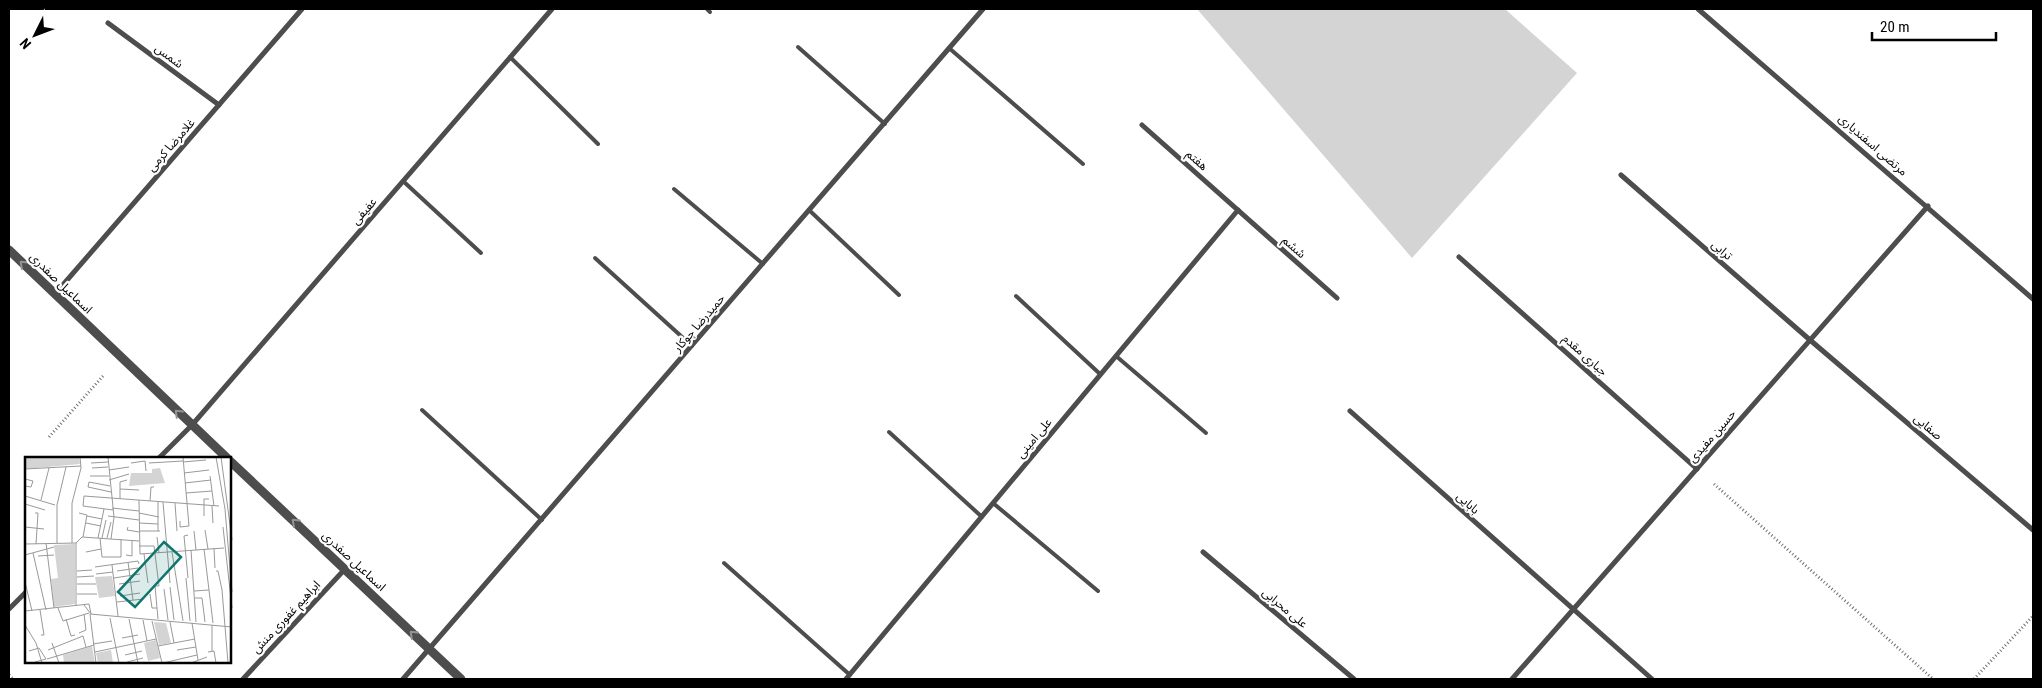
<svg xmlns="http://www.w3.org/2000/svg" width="2042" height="688" font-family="'Roboto Condensed','Noto Sans Arabic',sans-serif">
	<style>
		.green { fill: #d4d4d4 }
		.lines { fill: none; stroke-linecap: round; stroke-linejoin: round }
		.path { stroke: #6f6f6f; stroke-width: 3; stroke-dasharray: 1 2.5; stroke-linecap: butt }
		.service { stroke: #4d4d4d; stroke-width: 4 }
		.minor { stroke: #4d4d4d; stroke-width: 5 }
		.tertiary { stroke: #4d4d4d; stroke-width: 9 }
		.oneway { stroke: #949494 }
		.labels { text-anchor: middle; stroke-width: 4.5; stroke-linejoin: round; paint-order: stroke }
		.street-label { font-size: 12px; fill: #000; stroke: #fff }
		.inset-road { fill: none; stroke: #999; stroke-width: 1 }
		.view { fill: #0f766e; fill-opacity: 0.15; stroke: #0f766e; stroke-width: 2.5 }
		.inset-edge { fill: none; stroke: #000; stroke-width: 2.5 }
	</style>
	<rect width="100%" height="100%" fill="#fff"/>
	<!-- green -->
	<path class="green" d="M1197 9H1505L1577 73 1412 258Z"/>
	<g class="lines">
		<!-- path -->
		<g class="path">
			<path d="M49 437 103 376"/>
			<path d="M1714 484 1933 679"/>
			<path d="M9 675 13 679"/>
			<path d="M1974 679 2033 616"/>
		</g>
		<!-- service -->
		<g class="service">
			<path d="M707 9 710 12"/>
			<path d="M798 47 885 124"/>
			<path d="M949 48 1083 164"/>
			<path d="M510 57 598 144"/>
			<path d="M403 181 481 253"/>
			<path d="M674 189 763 264"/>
			<path d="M809 210 899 295"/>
			<path d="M595 258 692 346"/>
			<path d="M1016 296 1100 374"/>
			<path d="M1116 356 1206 433"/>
			<path d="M422 410 542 520"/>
			<path d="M889 432 982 517"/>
			<path d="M993 503 1098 591"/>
			<path d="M724 563 850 675"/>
		</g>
		<!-- minor -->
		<g class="minor">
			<path d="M1698 9 2033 299"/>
			<path d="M108 23 219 105"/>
			<path d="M1142 125 1337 298"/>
			<path d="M1621 175 1810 340 2033 530"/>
			<path d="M1459 257 1697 469"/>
			<path d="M55 294 302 9"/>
			<path d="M1350 411 1652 679"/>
			<path d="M159 458 192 425 552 9"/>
			<path d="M1203 552 1354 679"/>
			<path d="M9 609 26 592"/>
			<path d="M243 679 345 569"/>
			<path d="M403 679 983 9"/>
			<path d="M846 679 1238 210"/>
			<path d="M1512 679 1928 206"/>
		</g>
		<!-- tertiary -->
		<g class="tertiary">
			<path d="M9 250 227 458"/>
			<path d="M230 461 461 679"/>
		</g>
	</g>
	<!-- one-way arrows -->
	<defs><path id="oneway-chevron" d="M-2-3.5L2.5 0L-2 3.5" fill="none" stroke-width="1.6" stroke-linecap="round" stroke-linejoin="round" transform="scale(1.25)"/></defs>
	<g class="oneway">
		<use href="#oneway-chevron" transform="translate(23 264) rotate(-137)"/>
		<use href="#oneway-chevron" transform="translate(178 413) rotate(-136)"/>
		<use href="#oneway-chevron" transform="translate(295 522) rotate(-137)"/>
		<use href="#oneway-chevron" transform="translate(413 634) rotate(-136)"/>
	</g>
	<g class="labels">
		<!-- street labels -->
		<g class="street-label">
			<text transform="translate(169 56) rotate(37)" y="4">شمس</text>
			<text transform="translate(171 145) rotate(-49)" y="4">غلامرضا کرمی</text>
			<text transform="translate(1873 145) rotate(41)" y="4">مرتضی اسفندیاری</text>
			<text transform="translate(1197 160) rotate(42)" y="4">هفتم</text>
			<text transform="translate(364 211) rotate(-49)" y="4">عفیفی</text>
			<text transform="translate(1294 247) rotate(42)" y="4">ششم</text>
			<text transform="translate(1722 250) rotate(41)" y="4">ترابی</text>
			<text transform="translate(61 283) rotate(44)" y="4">اسماعیل صفدری</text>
			<text transform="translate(699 323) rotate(-49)" y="4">حمیدرضا جوکار</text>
			<text transform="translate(1585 355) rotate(42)" y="4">جباری مقدم</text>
			<text transform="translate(1928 427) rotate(40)" y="4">صفایی</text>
			<text transform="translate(1712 436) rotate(-49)" y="4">حسین مفیدی</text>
			<text transform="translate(1034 438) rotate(-50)" y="4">علی امینی</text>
			<text transform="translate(1468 503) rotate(42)" y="4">بابایی</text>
			<text transform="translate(354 561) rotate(43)" y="4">اسماعیل صفدری</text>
			<text transform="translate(1285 608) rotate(40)" y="4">علی محرابی</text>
			<text transform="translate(286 617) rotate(-47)" y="4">ابراهیم غفوری منش</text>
		</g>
	</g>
	<!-- overview -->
	<g transform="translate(25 457)">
		<rect width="206" height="206" fill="#fff"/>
		<path d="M0 0H54L55 7 0 12ZM135 11 140 26 104 29 106 16H127V12ZM50 87V147L29 150 26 122 33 121 29 88ZM87 119 90 139 74 141 70 120ZM129 165 141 166 146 186 134 188ZM131 183 135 201 123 204 119 186ZM67 189 70 206H39L38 198ZM86 193 88 206H73L71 196Z" fill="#d4d4d4"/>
		<path class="inset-road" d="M83 0 89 60 86 82M191 0 200 52 207 135M196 0 207 83M158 5 181 3M66 6 83 5M106 6 120 4 121 14M124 6 158 4M67 11 83 10M0 12 56 9M84 13 104 10M159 16 184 13M65 19H84M185 19 189 49M0 22 8 24 6 30 0 29M84 23 104 17M160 26 186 23M85 29 64 25 63 30 86 35M95 32 114 33M161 36 187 34M0 39 30 48M59 39 58 49 88 53M59 39 194 49M95 42V25L102 23M16 43 24 11M114 43 115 97 199 91M125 44 126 30H129M133 45V74M138 45 145 126M150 46 152 74M0 47 20 53M187 49 188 66M87 51 114 54M10 56H13L11 87M54 56 62 58 58 80M114 56 134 60M62 59 77 62M83 59 114 63M179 59V42H184M155 64V70L164 69 158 0M61 66 76 69M114 66 133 67M0 70 19 72M103 70 102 73 114 75M198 70 207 151M180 73 183 92M114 74H135M169 74 171 93M163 78 159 79 163 121M132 80 134 96M73 81 79 52M75 81 77 100H96M77 81 81 63M82 81 86 65M21 86 29 151M32 86V48L41 10M47 86V46L56 11 55 0M51 86 57 80 114 84M51 86V149M0 87 51 86M114 89H129L134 129H130L133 162M189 91 190 111M179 92 188 166M166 93 171 165M61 95 76 92M147 95 158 164M8 96 21 153M119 97 123 126M0 98 29 90M101 98 107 99V83M13 99 29 98M96 100V82M103 105 108 143M87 108 93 159M70 110 113 104 114 107M52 114 67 113M92 114 113 111M191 114H193L197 133 203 206M71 117 88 115M52 120 69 119M89 121 115 117M161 121 165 164M0 125 7 154M52 127H71M94 127 115 124M145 130 149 163M139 132 143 163M169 134 184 133M52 137H72M125 137 127 151H132M95 139 115 136M170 141H177L180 165M92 145 118 142M33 151 38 164 64 156M15 153 19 178H16M0 154 64 147 66 157 59 148M85 161 94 206M41 162 46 179 50 178M104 162 113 206M118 163 122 184M127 164 137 206M145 165 149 186M167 166 173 203M0 168 11 186 17 206M187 168V194M54 176 61 173 59 157M97 181 113 178M27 186 34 206M68 187 87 184M133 189 170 182M23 193 58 179 61 190M152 193 171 190M4 194 14 191 21 202 10 205M70 195 131 182M183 195 189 194 191 206M100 198 117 194M22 202 69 188M102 205 118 201M71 206 65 157 207 170M138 206 172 198M166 206 182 200"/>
		<path class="view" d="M139 85 156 100 110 150 93 135Z"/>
		<rect width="206" height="206" class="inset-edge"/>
	</g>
	<!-- border -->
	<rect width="2042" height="688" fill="none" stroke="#000000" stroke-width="20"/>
	<!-- north arrow -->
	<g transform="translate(35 35) rotate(228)" stroke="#ffffff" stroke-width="4" paint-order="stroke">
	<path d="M0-4L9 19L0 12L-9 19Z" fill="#000000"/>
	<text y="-8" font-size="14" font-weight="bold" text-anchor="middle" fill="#000000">N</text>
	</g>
	<!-- scale -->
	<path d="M1872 32v8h124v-8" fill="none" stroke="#000000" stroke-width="2.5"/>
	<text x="1880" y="32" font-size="15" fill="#000000" stroke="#ffffff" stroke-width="4" paint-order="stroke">20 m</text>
</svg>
